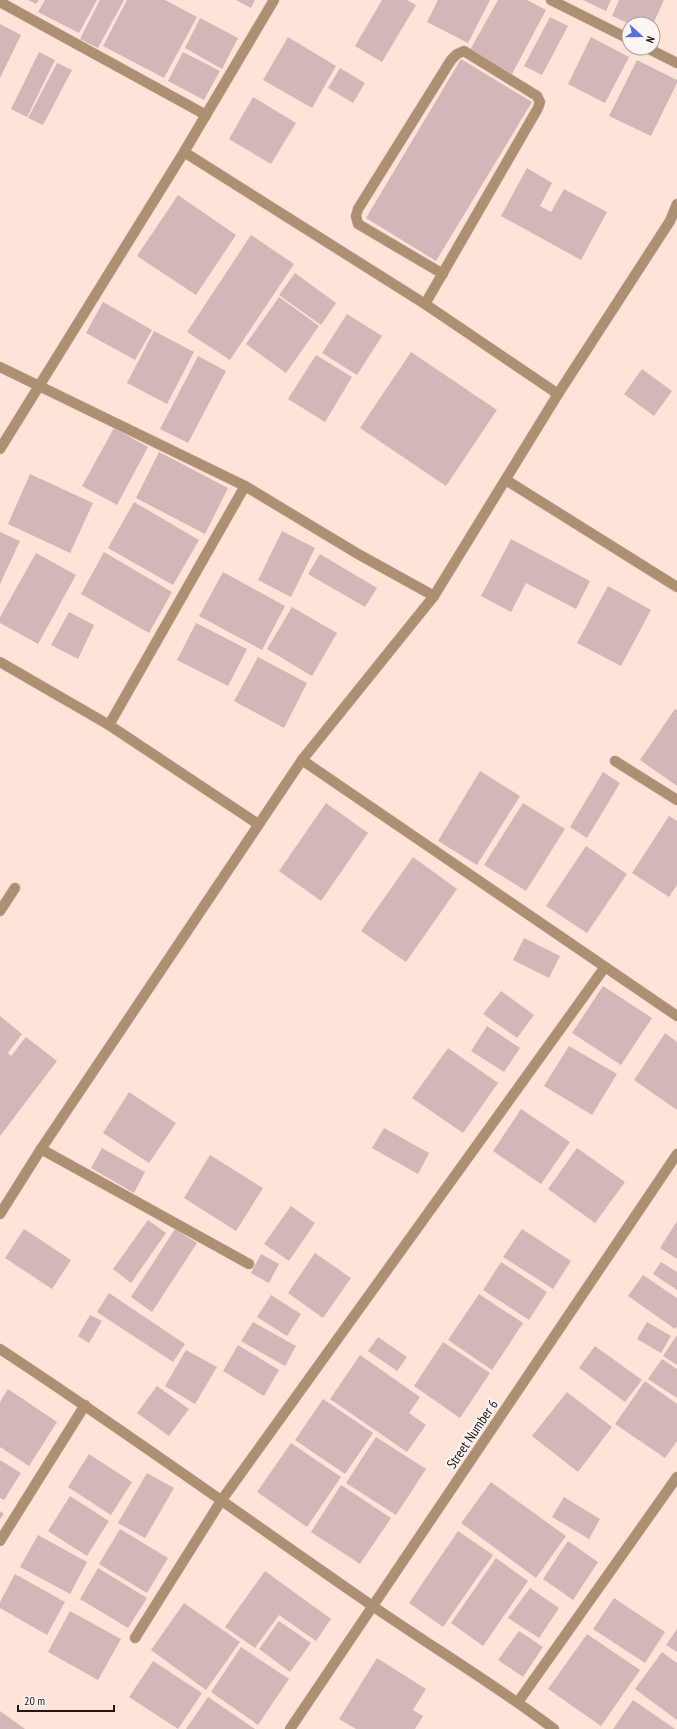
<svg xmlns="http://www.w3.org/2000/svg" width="677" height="1729" font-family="'PT Sans Narrow',sans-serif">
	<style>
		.building { fill: #d3b7b8 }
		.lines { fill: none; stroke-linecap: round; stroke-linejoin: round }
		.minor-casing { stroke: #d6beb6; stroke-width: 11 }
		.minor { stroke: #ad9071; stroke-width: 10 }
		.labels { text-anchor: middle; stroke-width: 4; stroke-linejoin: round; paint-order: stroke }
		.street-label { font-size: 14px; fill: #211815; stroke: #fbf6f4 }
	</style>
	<rect width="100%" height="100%" fill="#fee3d9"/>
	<!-- building -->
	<g class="building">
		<path d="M28 0H39L36 4Z"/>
		<path d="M45 0H97L79 33 38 12Z"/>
		<path d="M100 0H124L98 48 80 39Z"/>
		<path d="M127 0H165L197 17 164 78 103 46Z"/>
		<path d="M236 0H255L251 8Z"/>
		<path d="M382 0H407L416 5 382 62 355 46Z"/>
		<path d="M438 0H490L468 43 427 22Z"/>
		<path d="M498 0H527L546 10 512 74 470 50Z"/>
		<path d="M583 0H611L606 11Z"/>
		<path d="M619 0H664L653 24H630L612 16Z"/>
		<path d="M550 17 568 26 542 75 524 66Z"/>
		<path d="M200 18 238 38 222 69 185 48Z"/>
		<path d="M0 24 21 35 0 78Z"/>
		<path d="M288 37 336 66 312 108 263 80Z"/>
		<path d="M591 37 629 57 605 103 568 84Z"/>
		<path d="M39 52 55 60 27 117 11 109Z"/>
		<path d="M183 52 220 71 204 100 168 81Z"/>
		<path d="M461 59 532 102 436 261 366 218Z"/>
		<path d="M637 60 677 80V83L651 136 609 116Z"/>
		<path d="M57 63 72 70 43 125 28 118Z"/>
		<path d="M340 68 365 83 353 103 328 88Z"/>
		<path d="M253 97 296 123 271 164 229 139Z"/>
		<path d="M527 168 552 183 540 206 551 212 564 189 607 212 581 260 501 216Z"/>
		<path d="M178 195 236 235 196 295 137 256Z"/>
		<path d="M251 235 294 264 230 360 187 332Z"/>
		<path d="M295 273 336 303 321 325 279 295Z"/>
		<path d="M279 297 319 326 286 373 246 344Z"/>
		<path d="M103 302 152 330 135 360 86 333Z"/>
		<path d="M347 314 382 336 357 375 322 353Z"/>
		<path d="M154 331 194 352 167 404 127 383Z"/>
		<path d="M411 352 497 410 446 486 360 428Z"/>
		<path d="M316 355 352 377 325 422 288 399Z"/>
		<path d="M198 356 226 371 188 443 160 429Z"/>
		<path d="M642 369 672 391 654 416 624 394Z"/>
		<path d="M114 428 148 447 117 505 82 486Z"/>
		<path d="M159 452 228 488 205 534 136 498Z"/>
		<path d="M30 474 93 503 70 553 8 524Z"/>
		<path d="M134 502 199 540 173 585 108 548Z"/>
		<path d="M282 531 315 548 291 597 258 580Z"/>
		<path d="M0 532 20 541 0 584Z"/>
		<path d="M511 539 590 581 576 609 526 583 511 612 481 596Z"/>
		<path d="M104 552 172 592 149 633 81 594Z"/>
		<path d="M36 553 76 575 38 644 0 623V617Z"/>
		<path d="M320 554 377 588 365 607 308 574Z"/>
		<path d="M223 572 285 606 262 650 199 616Z"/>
		<path d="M608 586 651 610 621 666 577 643Z"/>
		<path d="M292 607 337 633 312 676 267 649Z"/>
		<path d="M69 612 94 625 78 659 51 645Z"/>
		<path d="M196 623 247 649 228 686 177 660Z"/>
		<path d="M258 657 307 683 284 728 234 701Z"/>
		<path d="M675 709 677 710V786L640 760Z"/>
		<path d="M480 771 520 796 477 865 438 841Z"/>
		<path d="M603 772 620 783 587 838 570 827Z"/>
		<path d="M326 803 368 833 321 901 279 871Z"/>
		<path d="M523 803 565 829 526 891 484 865Z"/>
		<path d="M669 816 677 821V885L669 897 632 873Z"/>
		<path d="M586 846 627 874 587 933 546 906Z"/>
		<path d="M413 857 457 889 406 962 361 931Z"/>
		<path d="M524 938 560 956 549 978 513 960Z"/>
		<path d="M603 986 652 1018 621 1065 572 1033Z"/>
		<path d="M501 991 534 1015 517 1038 483 1014Z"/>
		<path d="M0 1016 22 1034 8 1053 11 1056 26 1037 57 1061 0 1136Z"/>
		<path d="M487 1026 520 1048 504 1072 471 1051Z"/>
		<path d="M665 1033 677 1042V1110L634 1080Z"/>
		<path d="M569 1046 617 1074 592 1115 544 1086Z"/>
		<path d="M448 1048 498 1083 463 1133 412 1098Z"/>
		<path d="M129 1092 176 1123 149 1163 103 1133Z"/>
		<path d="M521 1109 570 1142 541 1184 493 1151Z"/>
		<path d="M384 1128 429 1153 418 1174 372 1148Z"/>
		<path d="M102 1148 145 1172 134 1193 91 1168Z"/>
		<path d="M577 1148 625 1182 595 1223 548 1189Z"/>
		<path d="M210 1155 263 1188 236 1231 184 1198Z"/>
		<path d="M291 1206 315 1223 289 1261 264 1244Z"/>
		<path d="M148 1220 166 1233 131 1283 113 1269Z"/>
		<path d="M677 1221V1259L660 1248Z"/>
		<path d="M24 1229 71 1260 52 1289 5 1258Z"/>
		<path d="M175 1229 197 1243 152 1312 131 1297Z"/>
		<path d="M522 1229 571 1261 553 1289 503 1257Z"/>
		<path d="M315 1253 351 1278 323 1318 288 1293Z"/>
		<path d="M261 1254 279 1264 269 1283 251 1273Z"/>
		<path d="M501 1262 547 1292 529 1320 483 1290Z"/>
		<path d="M661 1262 677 1272V1290L653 1274Z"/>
		<path d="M643 1275 677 1298V1327L675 1329 628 1296Z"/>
		<path d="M109 1293 185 1344 173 1362 97 1312Z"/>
		<path d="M479 1294 523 1323 492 1370 448 1340Z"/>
		<path d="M271 1295 301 1314 287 1336 257 1317Z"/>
		<path d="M90 1315 102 1321 89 1343 78 1336Z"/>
		<path d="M253 1322 296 1346 285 1366 241 1341Z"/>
		<path d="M647 1322 671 1336 661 1353 637 1339Z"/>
		<path d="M677 1335V1365L663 1356Z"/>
		<path d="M378 1337 407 1357 397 1371 368 1351Z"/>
		<path d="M443 1342 490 1373 460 1418 414 1386Z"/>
		<path d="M238 1345 279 1370 264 1396 223 1371Z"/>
		<path d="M595 1346 642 1380 625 1402 579 1368Z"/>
		<path d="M186 1350 217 1367 195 1404 165 1386Z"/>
		<path d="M360 1355 420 1397 409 1413 426 1425 407 1452 330 1399Z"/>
		<path d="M662 1359 677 1369V1398L648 1379Z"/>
		<path d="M645 1381 677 1404V1441L665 1458 615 1424Z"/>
		<path d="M157 1386 189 1409 169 1436 137 1413Z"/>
		<path d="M8 1389 57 1422 29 1466 0 1447V1402Z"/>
		<path d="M567 1392 612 1427 578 1472 532 1436Z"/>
		<path d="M323 1399 373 1433 345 1474 295 1440Z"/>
		<path d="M376 1437 426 1469 396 1515 346 1483Z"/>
		<path d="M291 1443 341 1477 307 1527 257 1492Z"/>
		<path d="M89 1454 132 1482 111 1515 68 1487Z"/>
		<path d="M0 1460 21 1473 4 1500 0 1498Z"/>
		<path d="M147 1473 174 1488 145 1538 118 1523Z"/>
		<path d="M491 1482 566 1536 536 1578 461 1523Z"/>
		<path d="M341 1485 391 1518 360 1564 311 1532Z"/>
		<path d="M70 1496 109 1521 87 1556 48 1531Z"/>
		<path d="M564 1497 600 1519 589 1539 552 1517Z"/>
		<path d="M0 1511 4 1514 0 1519Z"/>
		<path d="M120 1529 168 1558 147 1593 99 1564Z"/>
		<path d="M458 1531 493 1555 443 1627 409 1603Z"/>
		<path d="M38 1535 87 1562 70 1594 20 1567Z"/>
		<path d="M568 1541 598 1562 573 1600 543 1579Z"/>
		<path d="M496 1558 528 1581 483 1646 451 1623Z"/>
		<path d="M98 1568 147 1598 128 1628 80 1599Z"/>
		<path d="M265 1571 331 1619 316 1641 279 1615 255 1648 225 1627Z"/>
		<path d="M15 1574 65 1602 47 1635 0 1608V1602Z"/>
		<path d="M530 1588 559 1608 539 1638 508 1618Z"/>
		<path d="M614 1598 665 1632 645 1663 593 1629Z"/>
		<path d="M184 1603 240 1642 206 1690 151 1650Z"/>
		<path d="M70 1611 121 1639 98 1680 48 1652Z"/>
		<path d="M279 1621 311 1643 290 1672 259 1649Z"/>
		<path d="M677 1629V1652L666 1645Z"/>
		<path d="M519 1631 543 1647 523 1677 498 1660Z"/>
		<path d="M587 1634 640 1670 601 1726 548 1689Z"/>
		<path d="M241 1647 289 1679 258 1725 211 1692Z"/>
		<path d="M662 1652 677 1663V1720L635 1689Z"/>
		<path d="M377 1658 426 1689 413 1710 423 1716 415 1729H356L339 1719Z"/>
		<path d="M153 1661 202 1693 178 1729 129 1697Z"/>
		<path d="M208 1697 255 1729H186Z"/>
		<path d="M633 1700 675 1729H613Z"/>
		<path d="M0 1711 25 1729H0Z"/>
	</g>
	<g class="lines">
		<!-- minor casing -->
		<g class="minor-casing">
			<g id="minor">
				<path d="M551 0 629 39"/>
				<path d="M0 2 206 115"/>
				<path d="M647 48 677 63"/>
				<path d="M184 152 425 304 558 394"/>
				<path d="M425 304 538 108 540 102 537 96 464 51 457 54 451 60 358 209 356 216 358 224 443 274"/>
				<path d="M0 367 245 486 358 554 434 596"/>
				<path d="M0 449 184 152 274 0"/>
				<path d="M506 480 677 587"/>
				<path d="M245 486 109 725 258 824"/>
				<path d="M0 662 109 725"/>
				<path d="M302 760 677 1016"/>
				<path d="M615 761 677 800"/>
				<path d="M0 911 15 888"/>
				<path d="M41 1149 249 1264"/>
				<path d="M0 1214 41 1149 302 760 434 596 558 394 670 221 677 204"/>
				<path d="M0 1349C122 1429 241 1515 361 1598 425 1643 492 1682 554 1729"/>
				<path d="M0 1541 85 1405"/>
				<path d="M135 1638 221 1501 605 967"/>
				<path d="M518 1702 677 1477"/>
				<path d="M290 1729 677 1154"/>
			</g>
		</g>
		<!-- minor -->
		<use href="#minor" class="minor"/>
	</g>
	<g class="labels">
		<!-- street labels -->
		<g class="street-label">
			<text transform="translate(472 1434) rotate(-56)" y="5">Street Number 6</text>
		</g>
	</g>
	<!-- north arrow -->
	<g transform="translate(641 36) rotate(111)"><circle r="19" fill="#fbf6f4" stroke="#a49d9b"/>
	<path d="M0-3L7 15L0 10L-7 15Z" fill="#5870e6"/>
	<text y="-6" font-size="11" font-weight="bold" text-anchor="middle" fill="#211815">N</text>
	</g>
	<!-- scale -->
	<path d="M18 1705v6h96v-6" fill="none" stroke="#211815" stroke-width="2"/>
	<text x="24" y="1705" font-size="12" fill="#211815" stroke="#fbf6f4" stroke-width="3" paint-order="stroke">20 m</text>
</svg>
